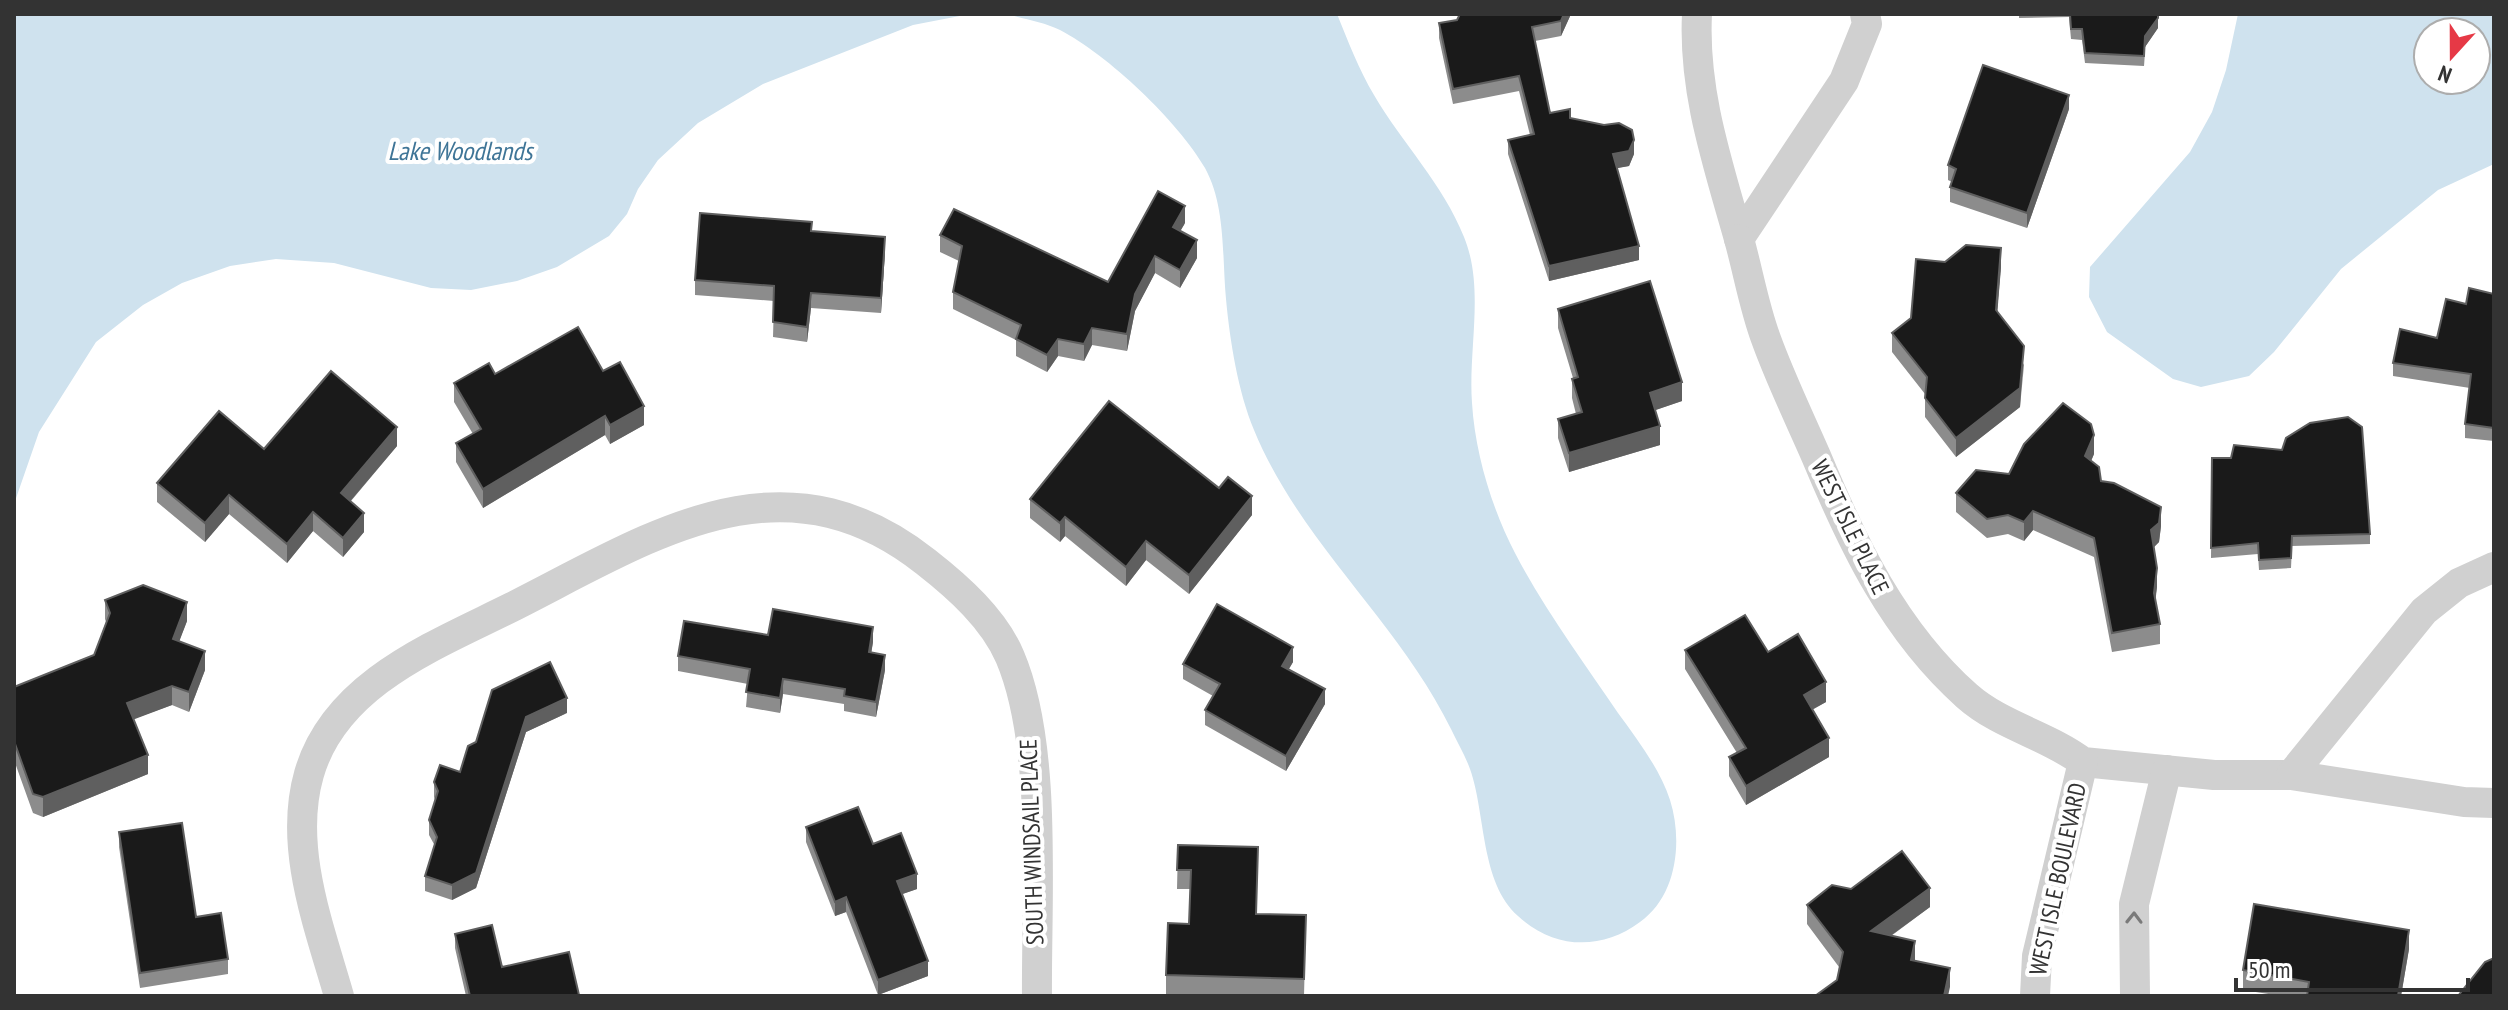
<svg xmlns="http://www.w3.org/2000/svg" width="2508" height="1010" font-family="'PT Sans Narrow',sans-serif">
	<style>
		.water { fill: #cfe2ee; fill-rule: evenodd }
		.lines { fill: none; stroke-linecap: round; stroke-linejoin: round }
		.minor { stroke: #d0d0d0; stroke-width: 30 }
		.wall { fill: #8c8c8c }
		.shaded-wall { fill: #5f5f5f }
		.building { fill: #1a1a1a; stroke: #5f5f5f; stroke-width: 2 }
		.oneway { stroke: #7a7a7a }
		.labels { text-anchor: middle; stroke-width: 8; stroke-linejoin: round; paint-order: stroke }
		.street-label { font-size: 24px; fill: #333; stroke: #fff }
		.water-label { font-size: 26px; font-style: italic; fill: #3f7597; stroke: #fff }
	</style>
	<rect width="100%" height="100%" fill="#fff"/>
	<!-- water -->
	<g class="water">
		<path d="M14 14H970L913 25 763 84 698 123 658 160 638 189 627 214 609 236 557 267 517 281 471 290 431 288 334 263 276 259 230 266 182 283 143 305 96 342 39 432 14 504Z"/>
		<path d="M1007 14H1337C1348 41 1359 70 1374 95 1402 143 1443 184 1464 237 1485 288 1468 349 1472 403 1475 453 1492 509 1515 553 1544 609 1583 661 1618 713 1637 739 1660 769 1670 800 1683 841 1677 896 1640 922 1601 951 1554 949 1518 916 1480 882 1486 814 1470 769 1465 755 1457 742 1451 729 1398 621 1300 542 1254 430 1238 391 1230 342 1226 299 1222 257 1226 206 1205 168 1178 121 1108 55 1060 30 1044 22 1024 19 1007 14Z"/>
		<path d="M2238 14H2494V164L2438 190 2341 269 2274 352 2249 376 2201 387 2173 379 2107 332 2089 297 2090 267 2190 152 2212 112 2226 70ZM2428 32H2476V80H2428Z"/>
	</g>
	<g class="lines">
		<!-- minor -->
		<g class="minor">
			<path d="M1697 14C1693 92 1718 164 1739 239L1844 81 1867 24 1865 14"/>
			<path d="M1739 239C1748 271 1754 307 1766 339 1780 378 1799 417 1816 456 1853 545 1894 631 1967 696 2001 726 2047 735 2083 762L2214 775H2291"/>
			<path d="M2494 567 2459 583 2424 611 2291 775 2464 802 2494 803"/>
			<path d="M339 996C319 926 288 847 309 774 335 683 436 645 512 607 649 538 781 447 926 562 958 587 994 619 1010 657 1048 746 1036 898 1037 996"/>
			<path d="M2035 996 2037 956 2083 762"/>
			<path d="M2135 996 2134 904 2167 770"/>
		</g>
	</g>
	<!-- wall -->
	<g class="wall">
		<path d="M1571 14 1561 36 1535 41 1550 113 1570 118 1634 154 1629 166 1616 168 1639 260 1549 281 1508 154V140L1530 135 1519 91 1453 104 1439 38V23Z"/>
		<path d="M2019 14H2158V28L2145 47 2144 66 2085 63 2082 40 2071 39 2069 17 2019 18Z"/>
		<path d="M2069 109 2027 228 1950 202V187L1952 182 1948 180V165Z"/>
		<path d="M1185 223 1180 231 1197 258 1180 288 1155 273 1135 311 1127 351 1092 345 1084 361 1058 356 1047 372 1016 356V340L953 309V292L959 261 940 252V235L1108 282Z"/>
		<path d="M812 231 885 252 881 313 811 308 807 342 773 337 774 301 695 295V280Z"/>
		<path d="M2001 267 1997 312 2024 365 2020 407 1956 457 1925 417V394L1892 352V333Z"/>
		<path d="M2494 294V441L2465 438V424L2470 388 2393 376V363L2437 338 2466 304Z"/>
		<path d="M1558 309 1682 401 1655 410 1660 445 1569 472 1558 438V419L1576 414 1572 398V379L1573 378 1558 328Z"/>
		<path d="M603 371 644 425 610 444 605 435 483 508 456 462V443L473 434 454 402V383L495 374Z"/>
		<path d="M397 446 351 501 364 532 343 557 313 531 287 563 229 514 205 542 157 502V483L264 449Z"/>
		<path d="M2094 454 2091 461 2101 481 2161 526 2159 542 2154 547 2157 587 2155 600 2160 624V644L2112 652 2094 557 2033 530 2024 541 2008 534 1987 538 1956 512V493L2009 474Z"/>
		<path d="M2212 458H2231L2370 534V544L2292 546 2291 568 2259 570 2258 554 2211 558Z"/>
		<path d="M1030 499 1252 515 1189 594 1146 560 1126 586 1065 536 1060 542 1030 518Z"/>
		<path d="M105 600 187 621 179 641 205 670 189 712 172 705 133 719 148 774 43 817 33 813 14 760V687L94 655 106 622 105 619Z"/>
		<path d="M768 635 873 642 871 653 885 670 876 717 844 711V704L783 694 780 713 746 707 748 684 678 671V656Z"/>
		<path d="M1685 650 1768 652 1826 702 1812 710 1829 757 1746 805 1729 776V757L1737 753 1685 669Z"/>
		<path d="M1293 662 1289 669 1325 704 1286 771 1205 725V710L1213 696 1183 679V664Z"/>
		<path d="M567 713 526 732 476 888 452 900 425 891V876L435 846 429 835V820L435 800 434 797V782L460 772 468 746Z"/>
		<path d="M806 827 873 844 917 889 902 894 928 976 878 995 846 912 835 916 806 842Z"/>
		<path d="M119 832 196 917 228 959V974L140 988 119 847Z"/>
		<path d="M1178 845 1257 914 1306 915 1304 996H1238L1166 994V975L1189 924 1190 889H1177Z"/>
		<path d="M1807 905 1930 907 1891 936 1915 961 1950 987 1837 980 1839 967 1807 924Z"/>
		<path d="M455 934 502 967 579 996H466L455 948Z"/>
		<path d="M2409 949 2401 996H2281L2243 990V970Z"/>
	</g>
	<!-- shaded-wall -->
	<g class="shaded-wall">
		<path d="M1564 14H1571L1561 36V21Z"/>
		<path d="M2158 18V28L2145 47 2144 66 2145 36Z"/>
		<path d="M2069 95V109L2027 228V213Z"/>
		<path d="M1634 140V154L1629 166 1613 169V154Z"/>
		<path d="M1185 206V223L1173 244V227Z"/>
		<path d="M885 237V252L881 313V298Z"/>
		<path d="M1197 240V258L1180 288V270Z"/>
		<path d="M1639 246V260L1549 281V266Z"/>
		<path d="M2001 248V267L1996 329V310Z"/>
		<path d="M1155 256V273L1135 311 1127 351V334L1135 294Z"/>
		<path d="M811 293V308L807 342V327Z"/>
		<path d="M1092 328V345L1084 361V344Z"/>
		<path d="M1058 339V356L1047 372V355Z"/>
		<path d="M2024 346 2020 407 1956 457V438Z"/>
		<path d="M1682 382V401L1650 412V393Z"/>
		<path d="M644 406V425L610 444V425Z"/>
		<path d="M605 416V435L483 508V489Z"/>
		<path d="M1660 426V445L1569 472V453Z"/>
		<path d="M397 427V446L341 512V493Z"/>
		<path d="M2094 435V454L2085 475V456Z"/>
		<path d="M229 495V514L205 542V523Z"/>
		<path d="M1252 496V515L1189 594V575Z"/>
		<path d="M2161 507V526L2159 542 2151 550V530Z"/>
		<path d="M2033 511V530L2024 541V522Z"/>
		<path d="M313 512V531L287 563V544Z"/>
		<path d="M364 513V532L343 557V538Z"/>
		<path d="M1065 517V536L1060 542V523Z"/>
		<path d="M1146 541V560L1126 586V567Z"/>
		<path d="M2157 568V587L2154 612V593Z"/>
		<path d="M187 602V621L173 658V639Z"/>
		<path d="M873 627V642L869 667V652Z"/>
		<path d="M1293 647V662L1282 680V666Z"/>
		<path d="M205 651V670L189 712V692Z"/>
		<path d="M885 655V670L876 717V702Z"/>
		<path d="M783 679V694L780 713V698Z"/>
		<path d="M1826 682V702L1804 714V695Z"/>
		<path d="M172 686V705L127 722V703Z"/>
		<path d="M1325 689V704L1286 771V756Z"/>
		<path d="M567 698V713L526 732 476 888 452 900V885L526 717Z"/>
		<path d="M1829 738V757L1746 805V786Z"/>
		<path d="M148 755V774L43 817V797Z"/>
		<path d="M917 874V889L897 896V881Z"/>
		<path d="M1930 888V907L1871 950V931Z"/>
		<path d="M846 897V912L835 916V902Z"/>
		<path d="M2409 930V949L2401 996H2398Z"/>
		<path d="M1915 941V960H1911Z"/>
		<path d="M928 961V976L878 995V980Z"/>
		<path d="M1950 968V987L1948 996H1944Z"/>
	</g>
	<!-- building -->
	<g class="building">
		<path d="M1460 14H1564L1561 21 1532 27 1550 113 1570 109V118L1604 125 1619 123 1632 130 1634 140 1629 151 1613 154 1639 246 1549 266 1508 140 1534 134 1519 76 1453 89 1439 23 1457 20Z"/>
		<path d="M2070 14H2158V18L2145 36 2144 56 2085 53 2082 29H2071Z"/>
		<path d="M1983 65 2069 95 2027 213 1950 187 1956 169 1948 165Z"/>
		<path d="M1158 191 1185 206 1173 227 1197 240 1180 270 1155 256 1135 294 1127 334 1092 328 1084 344 1058 339 1047 355 1016 339 1021 325 953 292 962 246 940 235 954 209 1108 282Z"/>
		<path d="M700 213 812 222 811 231 885 237 881 298 811 293 807 327 773 322 774 286 695 280Z"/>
		<path d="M1966 245 2001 248 1996 310 2024 346 2020 388 1956 438 1925 398 1927 377 1892 333 1911 318 1916 259 1945 262Z"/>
		<path d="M1650 281 1682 382 1650 393 1660 426 1569 453 1558 419 1582 412 1572 379 1578 377 1558 309Z"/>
		<path d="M2469 288 2494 294V428L2465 424 2471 374 2393 363 2400 329 2437 338 2446 299 2466 304Z"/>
		<path d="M578 327 603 371 620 362 644 406 610 425 605 416 483 489 456 443 481 429 454 383 489 363 495 374Z"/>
		<path d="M331 371 397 427 341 493 364 513 343 538 313 512 287 544 229 495 205 523 157 483 219 411 264 449Z"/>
		<path d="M1109 401 1219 488 1228 477 1252 496 1189 575 1146 541 1126 567 1065 517 1060 523 1030 499Z"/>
		<path d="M2063 403 2091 424 2094 435 2085 456 2099 467 2101 481 2114 483 2161 507 2159 523 2151 530 2157 568 2154 593 2160 624 2112 633 2094 538 2033 511 2024 522 2008 515 1987 519 1956 493 1976 470 2009 474 2024 444Z"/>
		<path d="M2348 417 2362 427 2370 534 2292 536 2291 558 2259 560 2258 543 2211 548 2212 458H2231L2234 445 2282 450 2286 438 2310 423Z"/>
		<path d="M143 585 187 602 173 639 205 651 189 692 172 686 127 703 148 755 43 797 33 794 14 741V687L94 655 110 613 105 600Z"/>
		<path d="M1217 604 1293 647 1282 666 1325 689 1286 756 1205 710 1220 684 1183 664Z"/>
		<path d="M773 609 873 627 869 652 885 655 876 702 844 696 845 689 783 679 780 698 746 692 750 669 678 656 684 621 768 635Z"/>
		<path d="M1745 615 1768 652 1798 634 1826 682 1804 695 1829 738 1746 786 1729 757 1746 748 1685 650Z"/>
		<path d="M550 662 567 698 526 717 476 873 452 885 425 876 437 837 429 820 438 791 434 782 440 765 460 772 468 746 476 742 492 690Z"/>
		<path d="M858 807 873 844 901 833 917 874 897 881 928 961 878 980 846 897 835 902 806 827Z"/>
		<path d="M182 823 196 917 221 913 228 959 140 973 119 832Z"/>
		<path d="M1178 845 1258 847 1256 914 1306 915 1304 979 1166 975 1168 923 1189 924 1191 870H1177Z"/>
		<path d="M1902 851 1930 888 1871 931 1915 941 1911 960 1950 968 1944 996H1815L1837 980 1843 952 1807 905 1832 885 1851 889Z"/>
		<path d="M2254 904 2409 930 2398 996H2307L2309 982 2243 970Z"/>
		<path d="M492 925 502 967 569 952 579 995 574 996H470L455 934Z"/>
		<path d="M2494 958V996H2458L2485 962Z"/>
	</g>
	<!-- one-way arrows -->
	<defs><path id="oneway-chevron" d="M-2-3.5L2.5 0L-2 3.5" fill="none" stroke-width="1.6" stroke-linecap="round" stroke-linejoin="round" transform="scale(2)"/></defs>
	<use class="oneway" href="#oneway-chevron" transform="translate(2134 918) rotate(-89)"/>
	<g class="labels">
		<!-- street labels -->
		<g class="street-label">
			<text transform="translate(1850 527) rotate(64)" y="8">WEST ISLE PLACE</text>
			<text transform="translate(1032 842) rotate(-92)" y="8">SOUTH WINDSAIL PLACE</text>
			<text transform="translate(2058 879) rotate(-78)" y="8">WEST ISLE BOULEVARD</text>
		</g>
		<!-- water labels -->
		<g class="water-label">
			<text x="460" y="160">Lake Woodlands</text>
		</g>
	</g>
	<!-- border -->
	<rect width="2508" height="1010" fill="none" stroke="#333333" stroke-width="32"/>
	<!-- north arrow -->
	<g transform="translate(2452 56) rotate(201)"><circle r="38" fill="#ffffff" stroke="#adadad" stroke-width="2"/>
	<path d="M0-6L14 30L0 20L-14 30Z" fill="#e63946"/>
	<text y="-12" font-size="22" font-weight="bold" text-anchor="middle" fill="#333333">N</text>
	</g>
	<!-- scale -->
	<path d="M2236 978v12h232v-12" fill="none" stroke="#333333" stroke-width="4"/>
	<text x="2248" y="978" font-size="24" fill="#333333" stroke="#ffffff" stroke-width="6" paint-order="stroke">50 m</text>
</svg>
